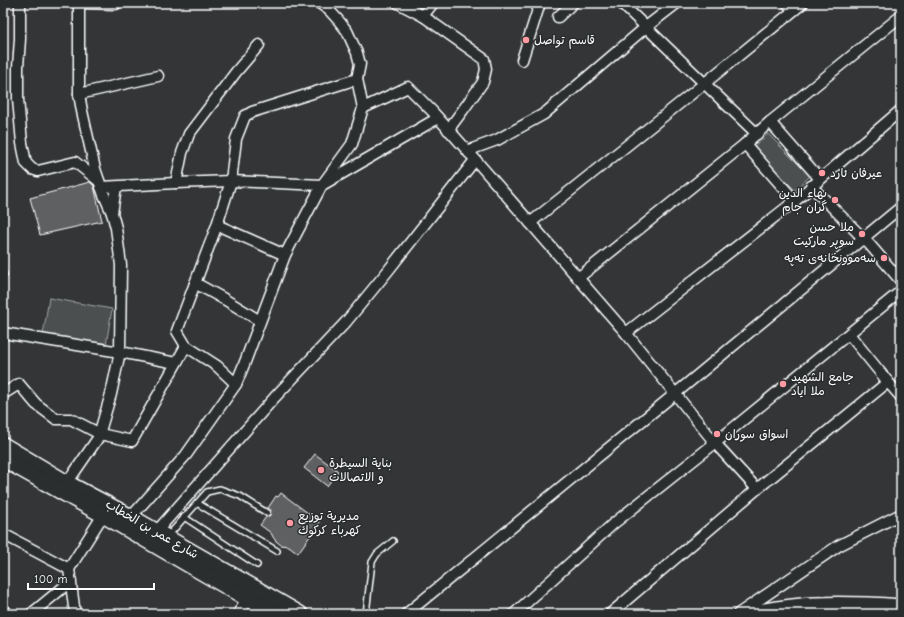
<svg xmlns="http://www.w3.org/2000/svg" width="904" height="617" font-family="'Comic Neue','Playpen Sans Arabic',sans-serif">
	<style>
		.green { fill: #4c4f50; stroke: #a6a7a8 }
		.building { fill: #5f6162; stroke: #fff }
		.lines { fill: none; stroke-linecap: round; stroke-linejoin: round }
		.lane-casing { stroke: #fff; stroke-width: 8 }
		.street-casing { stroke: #fff; stroke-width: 13 }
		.primary-casing { stroke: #fff; stroke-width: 18 }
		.lane { stroke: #2a2d2e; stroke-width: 5 }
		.street { stroke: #2a2d2e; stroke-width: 10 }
		.primary { stroke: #2a2d2e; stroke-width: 15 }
		.poi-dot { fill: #ff9aa2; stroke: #2a2d2e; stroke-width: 1.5 }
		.labels { text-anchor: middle; stroke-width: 3; stroke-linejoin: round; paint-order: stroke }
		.poi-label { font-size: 12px; fill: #fff; stroke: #2a2d2e; text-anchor: start }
		.street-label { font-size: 12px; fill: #fff; stroke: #2a2d2e }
	</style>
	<rect width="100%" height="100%" fill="#333536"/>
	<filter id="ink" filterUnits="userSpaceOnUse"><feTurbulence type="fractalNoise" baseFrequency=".025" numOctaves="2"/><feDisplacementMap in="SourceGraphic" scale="8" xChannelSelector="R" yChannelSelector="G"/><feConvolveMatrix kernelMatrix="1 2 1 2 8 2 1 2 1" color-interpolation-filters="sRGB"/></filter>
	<g filter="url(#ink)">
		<!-- green -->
		<g class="green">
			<path d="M768 134 810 176 795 190 753 148Z"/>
			<path d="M49 298 112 309 106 345 43 335Z"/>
		</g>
		<!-- building -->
		<g class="building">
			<path d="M90 182 94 186 102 221 40 235 30 198Z"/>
			<path d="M315 454 338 471 327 486 304 468Z"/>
			<path d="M281 493 320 522 298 553 289 546 281 545 276 541 273 537 271 533 260 525 266 517 270 515 271 510 268 508 276 496 278 497Z"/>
		</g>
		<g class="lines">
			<!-- lane casing -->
			<g class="lane-casing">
				<g id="lane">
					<path d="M3 272 4 275"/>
					<path d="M197 503 277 551"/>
					<path d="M184 517 257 565"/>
					<path d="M167 537 207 492 220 489 240 496 267 513"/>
					<path d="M366 614 372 562 377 554 393 541"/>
				</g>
			</g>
			<!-- street casing -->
			<g class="street-casing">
				<g id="street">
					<path d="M20 3V39L18 67V99L22 143 26 163 32 169 38 171 75 162 99 181"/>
					<path d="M77 3 116 4"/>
					<path d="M398 3 423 16 484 59 486 69 483 82 463 110 448 130"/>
					<path d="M621 3 757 134"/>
					<path d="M787 3 794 10"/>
					<path d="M423 16 433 3"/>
					<path d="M558 17 573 3"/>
					<path d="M522 60 540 3"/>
					<path d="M79 94 158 76"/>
					<path d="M363 108 408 87 432 111 473 157 626 333 715 443 757 489"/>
					<path d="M770 122 820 179"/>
					<path d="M745 144 795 201"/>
					<path d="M469 153 475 148 497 140 544 114 646 27 677 3"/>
					<path d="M176 183 182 153 189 134 236 72 259 45"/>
					<path d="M811 186 870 245 901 281"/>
					<path d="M101 187 176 183 231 181 322 185 352 144 363 108 357 79 360 64 357 53 347 31 339 21 329 10 319 3"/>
					<path d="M112 213 116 187"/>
					<path d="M530 223 705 83 803 3"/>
					<path d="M217 225 285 255"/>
					<path d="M578 278 745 144 770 122 901 16"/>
					<path d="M195 283 224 299 260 321"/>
					<path d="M3 333 120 352 176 363"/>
					<path d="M626 333 795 201 901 110"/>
					<path d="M849 334 888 382 901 397"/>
					<path d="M236 384 217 366 186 346 177 331 217 225 231 181 236 139 245 116 252 112 357 79"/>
					<path d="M3 394 19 384 36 404 56 419H71L100 434 132 441 186 346"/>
					<path d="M67 483 98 438 111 394 120 352 121 265 116 228 112 213 104 195 95 169 82 111 79 94V3"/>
					<path d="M131 517 186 455 236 384 245 362 285 255 322 185 438 118"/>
					<path d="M156 532 275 397 346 322 387 272 475 160"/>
					<path d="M3 534 69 569"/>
					<path d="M3 610 8 614"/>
					<path d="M31 614 71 581"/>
					<path d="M75 614 69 569 103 515"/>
					<path d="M238 614 247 598"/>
					<path d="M406 614 676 393 901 207"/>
					<path d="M514 614 613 524 715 443 901 291"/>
					<path d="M610 614 757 489 888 382"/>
					<path d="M738 614 838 546 901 514"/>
				</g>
			</g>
			<!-- primary casing -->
			<g class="primary-casing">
				<g id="primary">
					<path d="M3 445 67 483 131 517 300 614"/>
					<path d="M3 459 103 515 274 614"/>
					<path d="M747 614C769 610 792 606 815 605 843 604 872 605 901 607"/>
				</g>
			</g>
			<!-- lane -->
			<use href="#lane" class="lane"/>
			<!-- street -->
			<use href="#street" class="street"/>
			<!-- primary -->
			<use href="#primary" class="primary"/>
		</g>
	</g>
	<!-- markers -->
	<g class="poi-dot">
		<circle cx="526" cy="40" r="4"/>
		<circle cx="822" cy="173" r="4"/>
		<circle cx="835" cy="200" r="4"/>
		<circle cx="862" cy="234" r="4"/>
		<circle cx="884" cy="258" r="4"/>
		<circle cx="783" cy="384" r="4"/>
		<circle cx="717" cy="434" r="4"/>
		<circle cx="321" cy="470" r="4"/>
		<circle cx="290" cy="523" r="4"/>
	</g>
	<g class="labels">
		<!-- poi labels -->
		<g class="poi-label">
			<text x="534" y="44">قاسم تواصل</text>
			<text x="830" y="177">عیرفان ئارد</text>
			<text x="827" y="197" text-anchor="end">بهاء الدين<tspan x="827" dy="14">گران جام</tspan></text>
			<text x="854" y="231" text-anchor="end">ملا حسن<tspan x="854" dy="14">سوپر ماركيت</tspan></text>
			<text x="876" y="262" text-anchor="end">سەموونخانەی تەپە</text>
			<text x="791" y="381">جامع الشهيد<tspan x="791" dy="14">ملا اياد</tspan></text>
			<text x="725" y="438">اسواق سوران</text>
			<text x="329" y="467">بناية السيطرة<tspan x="329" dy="14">و الاتصالات</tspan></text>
			<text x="298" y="520">مديرية توزيع<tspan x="298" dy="14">كهرباء كركوك</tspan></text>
		</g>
		<!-- street labels -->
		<g class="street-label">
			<text transform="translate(152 529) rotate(30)" y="4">شارع عمر بن الخطاب</text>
		</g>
	</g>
	<!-- margin -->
	<rect width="904" height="617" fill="none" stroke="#2a2d2e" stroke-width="16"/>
	<rect x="8" y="8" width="888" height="601" fill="none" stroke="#fff" stroke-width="1.5" filter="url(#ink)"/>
	<!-- scale -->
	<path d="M28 583v6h126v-6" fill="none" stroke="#ffffff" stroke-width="2"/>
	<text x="34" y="583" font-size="12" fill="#ffffff" stroke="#2a2d2e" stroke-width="3" paint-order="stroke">100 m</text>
</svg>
